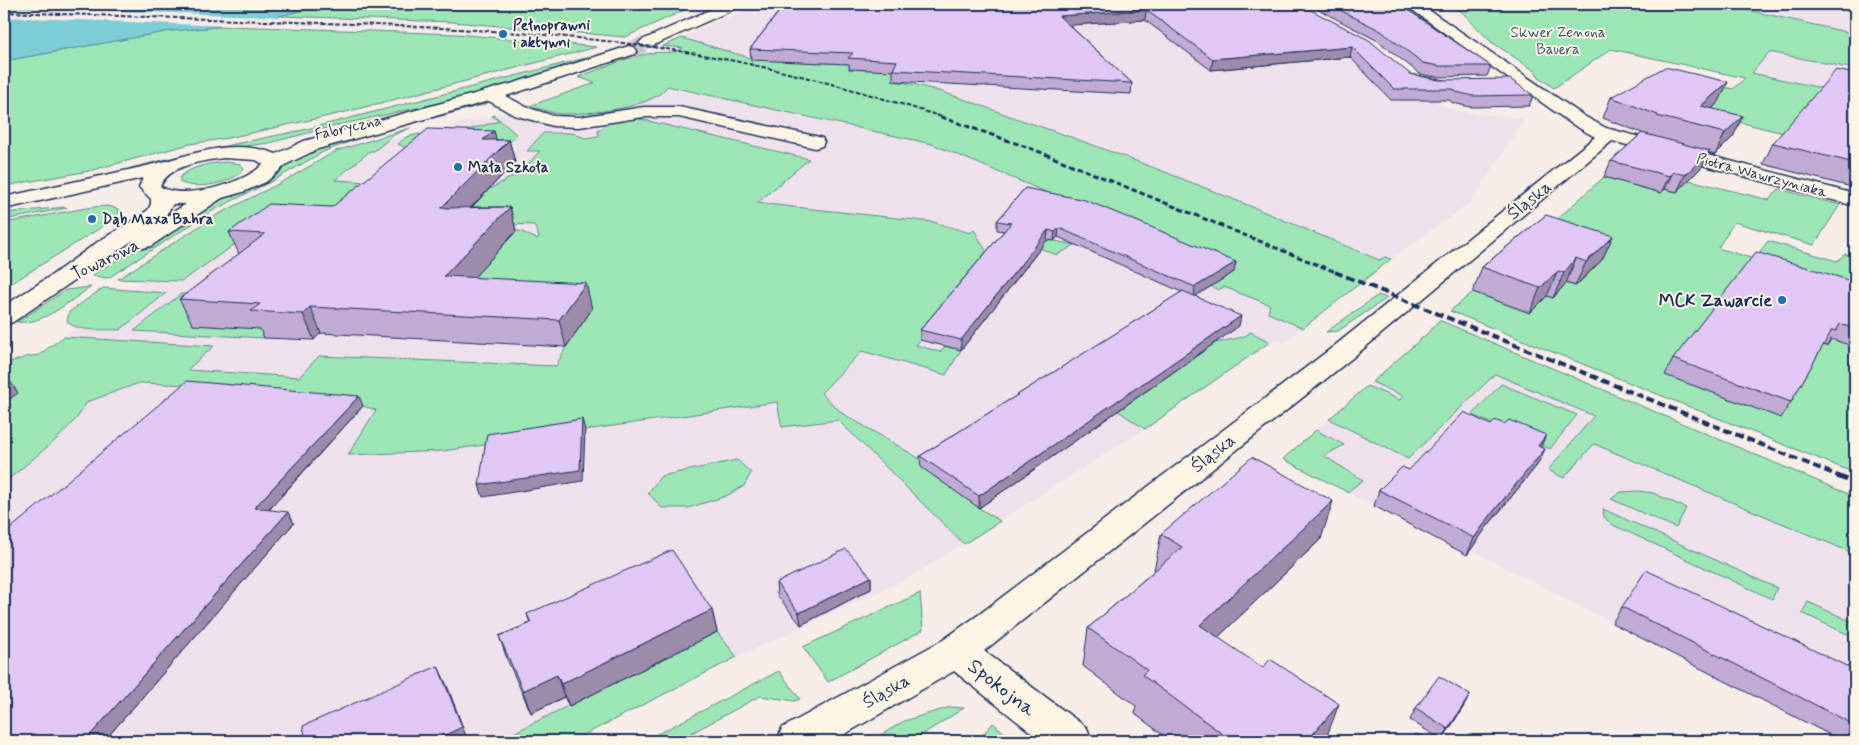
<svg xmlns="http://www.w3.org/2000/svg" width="1859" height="745" font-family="Mynerve,sans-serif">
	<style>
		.built { fill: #efe1ec }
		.green { fill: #9ce6b5; stroke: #5c8a8a }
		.water { fill: #7ccdd6; stroke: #558ea6 }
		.pier { fill: #f6ece8 }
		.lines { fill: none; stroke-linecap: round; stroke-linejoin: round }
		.minor-tunnel { stroke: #cac6cc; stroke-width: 16; stroke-dasharray: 16 8; stroke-linecap: butt }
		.minor-casing { stroke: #1b2f5e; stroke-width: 3 }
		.minor { fill: #fcf5e5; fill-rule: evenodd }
		.rail-far3 { stroke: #1b2f5e; stroke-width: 2; stroke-dasharray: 4.5 2; stroke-linecap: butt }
		.rail-far2 { stroke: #1b2f5e; stroke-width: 3; stroke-dasharray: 5.5 3; stroke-linecap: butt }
		.rail-far1 { stroke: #1b2f5e; stroke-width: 4; stroke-dasharray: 8 4; stroke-linecap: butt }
		.rail { stroke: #1b2f5e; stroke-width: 5; stroke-dasharray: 10 5; stroke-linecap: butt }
		.wall { fill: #c1abd4; stroke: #1b2f5e }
		.shaded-wall { fill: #9d8bac; stroke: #1b2f5e }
		.building { fill: #e0c7f6; stroke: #1b2f5e }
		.poi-dot { fill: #1f6fb2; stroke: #fcf5e5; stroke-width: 2 }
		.labels { text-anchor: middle; stroke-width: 4; stroke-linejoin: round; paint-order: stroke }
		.far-poi-label { font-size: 15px; font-weight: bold; fill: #1b2f5e; stroke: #fcf5e5; text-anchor: start }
		.far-park-label { font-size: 15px; fill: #35546f; stroke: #fcf5e5 }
		.far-street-label { font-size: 15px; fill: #1b2f5e; stroke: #fcf5e5 }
		.street-label { font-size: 18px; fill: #1b2f5e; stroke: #fcf5e5 }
		.poi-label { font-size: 18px; font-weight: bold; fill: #1b2f5e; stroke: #fcf5e5; text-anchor: end }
		.near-street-label { font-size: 21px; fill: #1b2f5e; stroke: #fcf5e5 }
	</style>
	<rect width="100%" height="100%" fill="#f6ece8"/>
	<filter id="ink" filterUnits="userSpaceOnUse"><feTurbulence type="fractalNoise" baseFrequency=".02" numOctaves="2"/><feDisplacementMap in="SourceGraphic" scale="10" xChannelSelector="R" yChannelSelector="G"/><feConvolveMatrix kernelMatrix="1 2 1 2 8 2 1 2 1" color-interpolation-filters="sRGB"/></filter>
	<g filter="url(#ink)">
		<!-- built -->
		<g class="built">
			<path d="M756 4H1261L1421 92 1443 106 1465 112 1525 119 1470 203 1391 259 1385 257 1379 260 1219 193 1108 149 950 96 864 85 768 63 682 38Z"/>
			<path d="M1721 4H1855V150L1825 89 1751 73 1796 22Z"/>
			<path d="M631 79 932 144 1326 309 1284 343 1275 339 1145 429 909 578 737 657 572 741H4V483L57 439 77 418 87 402 139 383 190 385 363 406 376 410 349 455 443 451 777 402 841 413 821 393 832 383 620 408 23 366 143 280 377 143 540 104Z"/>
			<path d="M1430 331 1855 512V741H1842L1471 550 1467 555 1283 459Z"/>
		</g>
		<!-- green -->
		<g class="green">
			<path d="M329 4H698L625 37 453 22 279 16Z"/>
			<path d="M1442 4H1721L1855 34V69L1769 52 1752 73 1826 89 1788 134 1705 114 1718 102 1709 84 1733 89 1745 78 1611 49 1554 88 1540 78 1535 71 1490 41 1461 11Z"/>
			<path d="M228 26 456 34 597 47 342 113 228 138 190 144 89 171 4 186V61L170 31Z"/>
			<path d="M682 38 751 58 853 64 898 71 893 81C937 86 985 108 1027 122 1147 162 1263 211 1379 260L1385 257 1391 259 1303 328 1268 313 1270 305 1224 287 1218 290 1211 286 1233 271 932 144 667 86C654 109 587 114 561 114 548 113 536 105 524 108L595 83 578 77C602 69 628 56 653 53 664 51 673 55 683 48L663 46Z"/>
			<path d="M605 53 532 78 440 103 343 124 269 143 206 151 121 174 131 168 191 153 303 130Z"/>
			<path d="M486 104 365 136 323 152 274 180 214 210 108 278 93 276 99 270 147 244 213 202 270 180 281 172 289 162 306 151Z"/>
			<path d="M494 115 517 135 499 153C479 152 411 154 398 144L406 137 419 134 428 141 499 121 492 116Z"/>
			<path d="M636 118 809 159 757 203 934 222 970 233 974 230 990 258 916 345 940 352 945 346 961 350 946 375 862 351 821 393 842 413 927 463 979 508 1000 521 964 544 838 420 782 427 777 402 443 451 348 455 376 410 363 406 190 385 139 383 87 402 77 418 57 439 4 483V364L26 357 39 355 63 337 214 346 187 370 299 377 319 356 556 366 566 347 591 309 352 304 479 272 516 231H520L537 239 539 237 534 225 431 221 521 172 540 151H527L543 133H572L585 138 599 136 598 131 613 120Z"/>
			<path d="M410 128 394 135 374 151H370L335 180 385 183 463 198 270 220 182 281 118 279 215 216 284 181 336 151Z"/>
			<path d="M226 162 240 164 244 168C237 183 194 191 180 182V177C192 166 210 163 226 162Z"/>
			<path d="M1604 177 1661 193 1665 189 1677 192 1689 180 1769 200 1779 189 1840 205 1814 245 1734 222 1718 248 1754 259 1768 241 1837 261 1845 254 1855 257V473L1450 311 1473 292 1530 313 1547 296 1553 298 1562 282 1576 286 1602 260 1536 238Z"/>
			<path d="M108 206 118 209 119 212 116 218 4 288V223L92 207Z"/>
			<path d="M66 207 67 208 4 220V213Z"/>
			<path d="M1045 239 1075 245 1057 255 1039 248Z"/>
			<path d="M91 287C69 301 44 325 17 322L66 290Z"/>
			<path d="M103 288 166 293 120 330C104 329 77 333 67 321L69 312Z"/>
			<path d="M181 294H191L272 330 264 338 134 331Z"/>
			<path d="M1378 295 1387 298 1338 331 1326 332Z"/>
			<path d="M1439 320 1855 497V554L1594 444 1564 478 1548 470 1594 416 1495 374 1408 459 1329 419 1367 386 1400 400 1403 396 1372 382 1430 331Z"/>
			<path d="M1251 332 1270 342 1145 429 1118 411 1215 343 1243 337Z"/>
			<path d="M1501 384 1577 415 1550 449 1472 415Z"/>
			<path d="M1316 430 1344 445 1324 456 1363 480 1347 492 1283 459Z"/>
			<path d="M737 460 751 473 744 486 726 496 688 508H662L648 493 661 476Z"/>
			<path d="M1639 491 1653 493 1686 508 1676 528 1611 499 1621 492Z"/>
			<path d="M1603 509 1777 588 1772 599 1611 524 1604 517Z"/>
			<path d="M920 593 923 630 828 682 803 647Z"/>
			<path d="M1808 602 1855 623V638L1802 613Z"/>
			<path d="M717 632 737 657 572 741H497Z"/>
			<path d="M779 671 800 699 795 701 760 696 677 741H644Z"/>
			<path d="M950 707 964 708 912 741H871L904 721Z"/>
			<path d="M993 723 1014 741H982L984 733Z"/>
		</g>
		<!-- water -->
		<path class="water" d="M4 4H329L279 16 228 26 170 31 4 61Z"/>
		<!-- pier -->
		<path class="pier" d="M4 7 287 17 241 26H228L4 17Z"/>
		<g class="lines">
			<!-- minor-tunnel -->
			<path class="minor-tunnel" d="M629 51 647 43"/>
			<!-- minor casing -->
			<g class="minor-casing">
				<g id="minor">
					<path d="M723 4H741L739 7 652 46H642L639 43 642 40Z"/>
					<path d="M1404 4H1420L1584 116 1606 128 1855 194V206L1612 141 1351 359 984 651 1087 728 1092 741H1042L954 671 833 741H777L782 728 943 640 981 613 1333 347 1595 137 1572 124Z"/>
					<path d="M629 46 635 48 637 51 635 54 506 96 526 107 554 116 579 117 644 107H679L815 136 822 138 824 142 822 146 815 148 679 117H644L579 127 553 126 514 115 489 101 318 149 287 164 266 182 243 192 222 198 151 246 143 248 135 246 132 241 13 322 4 325V306L52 275 99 241 131 222 148 210 151 204V199L139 187 143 178 4 209V197C50 187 96 177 142 167 187 157 230 136 276 154L304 141 514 83ZM224 158 256 160 263 164C247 183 181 202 160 186 171 164 203 161 224 158ZM173 204H186L164 218Z"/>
				</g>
			</g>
			<!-- minor -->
			<use href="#minor" class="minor"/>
			<!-- rail-far3 -->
			<path class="rail-far3" d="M4 12C120 16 236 20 353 24 473 29 595 35 714 57 793 72 869 93 945 118"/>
			<!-- rail-far2 -->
			<path class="rail-far2" d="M941 117 1035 150 1338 273"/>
			<!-- rail-far1 -->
			<path class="rail-far1" d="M1335 272 1841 477"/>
			<!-- rail -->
			<path class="rail" d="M1837 476 1855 483"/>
		</g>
		<!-- wall -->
		<g class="wall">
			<path d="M773 4H1299L1410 74 1533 95 1529 106 1470 107 1453 103 1449 100H1391L1350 57 1211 70 1145 20 1069 25 1132 83 1131 94 893 81V71L849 69V64L751 60 750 49 783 6Z"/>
			<path d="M1308 4H1399L1491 66 1487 76 1436 77 1420 74 1378 41Z"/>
			<path d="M1855 74V188L1763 164 1773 143Z"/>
			<path d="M1611 97 1719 102 1712 109 1733 137 1715 155 1709 153 1702 167 1677 192 1665 189 1661 193 1604 177 1611 161 1642 133 1603 118Z"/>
			<path d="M494 131 496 140H509L515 162 472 207H510L516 231 474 277 592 309 566 347 321 333 314 340 264 338 260 329 193 325 179 299 239 254 229 232 332 207Z"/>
			<path d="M1025 188 1234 272 1195 296 1239 326 979 508 921 467 920 456 1182 292 1058 237 1054 241 1047 240 961 350 920 340V330L1004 231 997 230V221Z"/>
			<path d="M1546 215 1602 260 1575 286 1566 283 1553 298 1547 296 1530 313 1473 292 1482 267Z"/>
			<path d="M1855 282V347L1831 339 1827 346 1823 345 1791 402 1781 418 1665 375 1673 359Z"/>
			<path d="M363 406 269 510 294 523 104 741H4Z"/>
			<path d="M1541 447 1538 464 1486 528 1467 555 1374 506 1379 490 1409 470Z"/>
			<path d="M1161 534 1321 539 1218 637 1325 741H1171L1135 714 1136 706 1083 666 1088 628 1154 571Z"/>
			<path d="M871 577V589L801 625 777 595 776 583Z"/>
			<path d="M1622 607 1855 670V741H1842L1612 623Z"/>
			<path d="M712 610 717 632 569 706 564 697 531 713 507 659 499 636 530 623 527 614Z"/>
			<path d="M1464 706 1442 740 1410 720 1416 708Z"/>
		</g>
		<!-- shaded-wall -->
		<g class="shaded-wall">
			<path d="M1146 10 1145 20 1058 26 1059 16Z"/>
			<path d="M1352 47 1350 57 1211 70 1213 59Z"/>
			<path d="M1728 82 1719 102 1694 125 1701 106Z"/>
			<path d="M1743 116 1733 137 1715 155 1725 133Z"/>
			<path d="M494 131 499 151 509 140 515 162 448 231 441 208 483 140Z"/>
			<path d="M1710 151 1702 167 1677 192 1685 175Z"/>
			<path d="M1673 172 1665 189 1661 193 1669 176Z"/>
			<path d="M510 207 516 231 453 301 444 276Z"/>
			<path d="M1059 228 1058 237 1054 241 1055 232Z"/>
			<path d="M1048 230 1047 240 961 350V340Z"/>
			<path d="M1613 236 1602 260 1575 286 1586 262Z"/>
			<path d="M1576 258 1566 283 1553 298 1564 273Z"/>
			<path d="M1236 262 1234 272 1194 297 1195 287Z"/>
			<path d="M1558 271 1547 296 1530 313 1540 288Z"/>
			<path d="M586 283 592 309 566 347 559 320Z"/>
			<path d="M310 307 321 333 314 340 303 314Z"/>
			<path d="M1241 316 1239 326 979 508V496Z"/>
			<path d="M4 372 18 393 4 403Z"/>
			<path d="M359 396 363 406 260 519 254 508Z"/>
			<path d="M582 419 585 430 583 481 483 497 479 485Z"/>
			<path d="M1546 435 1539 451 1538 446Z"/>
			<path d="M1545 449 1538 464 1486 528 1467 555 1474 538 1493 512Z"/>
			<path d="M1333 501 1321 539 1191 663 1200 625Z"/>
			<path d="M288 512 294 523 104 741H85Z"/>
			<path d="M871 577V589L801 625 799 613Z"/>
			<path d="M712 610 717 632 569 706 561 684Z"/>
			<path d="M438 666 448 688 468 741H438L437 739Z"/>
			<path d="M557 675 564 697 531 713 523 691Z"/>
			<path d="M1470 695 1464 706 1442 740 1448 729Z"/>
			<path d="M1339 704 1325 741H1307Z"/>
			<path d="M51 737 54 741H47Z"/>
		</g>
		<!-- building -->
		<g class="building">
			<path d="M785 4H1299L1369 40 1410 74 1439 80 1510 79 1533 95 1473 96 1456 92 1453 89H1394L1352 47 1213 59 1146 10 1059 16 1132 83 893 70 897 61 848 58 853 53 750 49Z"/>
			<path d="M1328 4H1399L1491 66H1439L1423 63 1381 31Z"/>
			<path d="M1665 67 1728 82 1701 106 1743 116 1725 133 1657 116 1658 115 1611 97Z"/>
			<path d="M1836 70 1855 74V163L1773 143Z"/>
			<path d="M428 129 494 131 483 140H509L441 208 510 207 444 276 586 283 559 320 310 307 303 314 251 311 260 304 179 299 265 234 229 232 269 204 332 207Z"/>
			<path d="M1642 133 1710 151 1685 175 1673 172 1669 176 1611 161Z"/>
			<path d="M1025 188 1085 200 1236 262 1195 287 1059 228 1055 232 1048 230 961 340 920 330 1011 223 997 221Z"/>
			<path d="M1546 215 1613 236 1586 262 1576 258 1564 273 1558 271 1540 288 1482 267Z"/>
			<path d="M1756 252 1855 282V329L1840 324 1836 331 1832 330 1791 402 1673 359Z"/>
			<path d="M1183 291 1241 316 979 496 920 456Z"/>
			<path d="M187 381 359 396 254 508 288 512 85 741 51 737 47 741H4V534Z"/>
			<path d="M1464 412 1491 425 1495 420 1504 424 1509 420 1546 435 1538 446 1545 449 1493 512 1474 538 1379 490 1402 467 1409 470Z"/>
			<path d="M582 419 580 470 479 485 487 434Z"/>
			<path d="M1252 457 1333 501 1200 625 1263 668 1270 659 1339 704 1307 741H1232L1142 675 1147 670 1088 628 1182 547 1161 534Z"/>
			<path d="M846 549 871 577 799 613 776 583Z"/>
			<path d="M672 550 712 610 561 684 557 675 523 691 499 636 531 623 527 614Z"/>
			<path d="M1646 570 1855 670V725L1622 607Z"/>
			<path d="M438 666 462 727 437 739 438 741H306L303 726Z"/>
			<path d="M1439 676 1470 695 1448 729 1416 708Z"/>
			<path d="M1416 734 1428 741H1411Z"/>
		</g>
	</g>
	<!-- markers -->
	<g class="poi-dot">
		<circle cx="503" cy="34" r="5"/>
		<circle cx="458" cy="167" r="5"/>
		<circle cx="92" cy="219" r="5"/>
		<circle cx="1782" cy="300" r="5"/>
	</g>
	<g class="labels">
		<!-- far-poi labels -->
		<g class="far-poi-label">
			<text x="513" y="30">Pełnoprawni<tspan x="513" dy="17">i aktywni</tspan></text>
			<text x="468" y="172">Mała Szkoła</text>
			<text x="102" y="224">Dąb Maxa Bahra</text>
		</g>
		<!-- far-park labels -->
		<g class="far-park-label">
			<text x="1558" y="37">Skwer Zenona<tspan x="1558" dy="17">Bauera</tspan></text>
		</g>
		<!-- far-street labels -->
		<g class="far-street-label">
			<text transform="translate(348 127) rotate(-13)" y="5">Fabryczna</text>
			<text transform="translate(1762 175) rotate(15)" y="5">Piotra Wawrzyniaka</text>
		</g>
		<!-- street labels -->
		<g class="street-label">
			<text transform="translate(1529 200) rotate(-39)" y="6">Śląska</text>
			<text transform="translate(105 259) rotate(-26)" y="6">Towarowa</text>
			<text transform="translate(1213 453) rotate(-38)" y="6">Śląska</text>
			<text transform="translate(886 691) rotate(-30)" y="6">Śląska</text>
		</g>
		<!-- poi labels -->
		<g class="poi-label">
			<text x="1772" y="306">MCK Zawarcie</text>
		</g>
		<!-- near-street labels -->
		<g class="near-street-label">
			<text transform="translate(1002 687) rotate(38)" y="7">Spokojna</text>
		</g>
	</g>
	<!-- margin -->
	<rect width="1859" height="745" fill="none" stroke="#fcf5e5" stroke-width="20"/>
	<rect x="10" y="10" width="1839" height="725" fill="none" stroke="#1b2f5e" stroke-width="2" filter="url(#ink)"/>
</svg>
